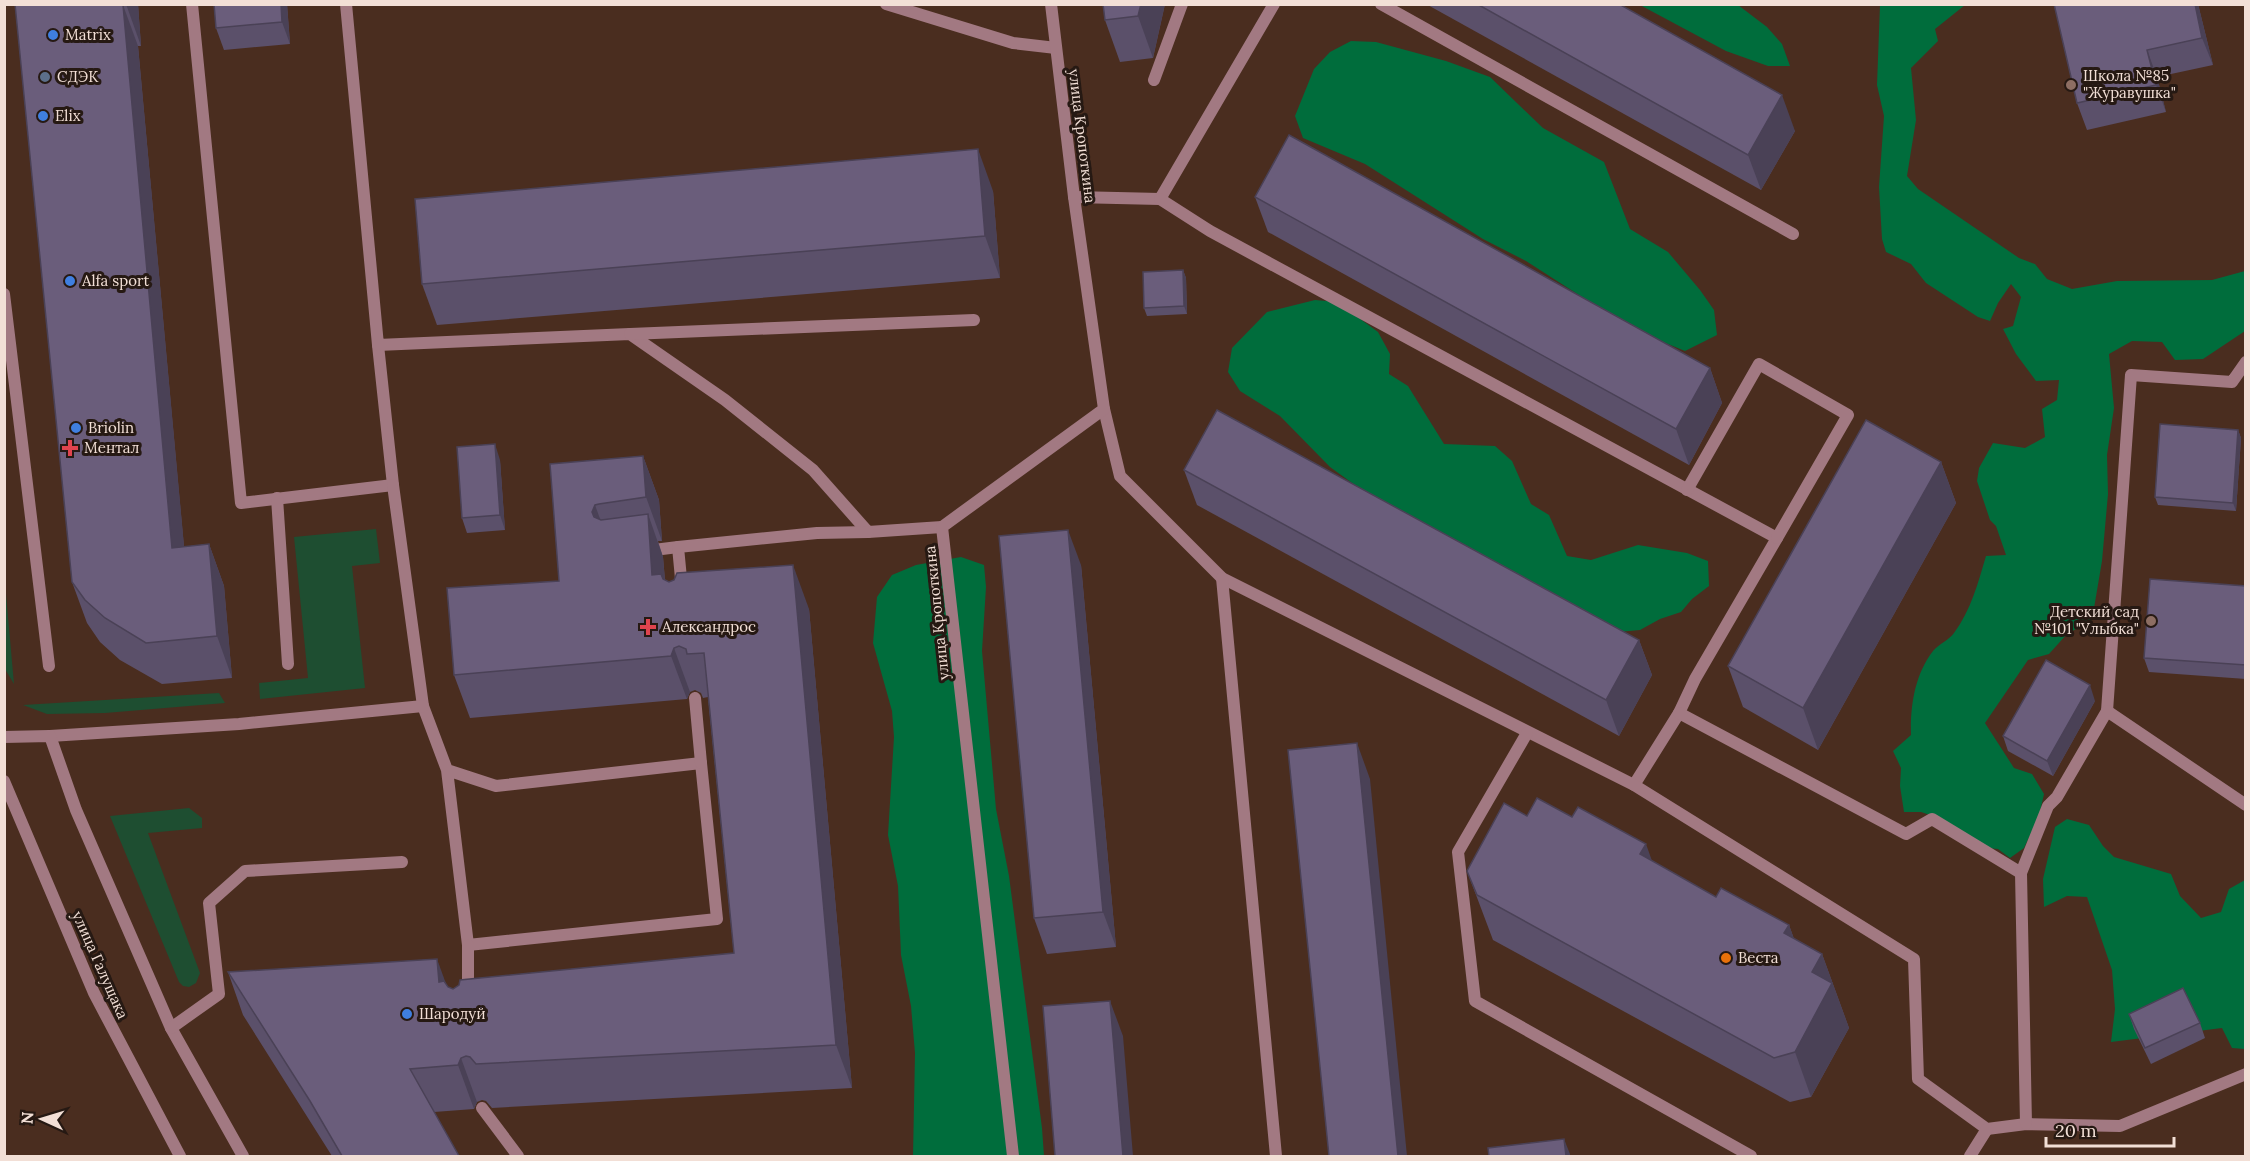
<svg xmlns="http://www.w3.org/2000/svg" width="2250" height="1161" font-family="Lora,serif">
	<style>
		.green { fill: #1e4e31 }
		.forest { fill: #006d3c }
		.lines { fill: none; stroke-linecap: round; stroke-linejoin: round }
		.lane { stroke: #a27982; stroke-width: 12 }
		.street { stroke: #a27982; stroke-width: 12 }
		.wall { fill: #5b506a }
		.shaded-wall { fill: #4a4156 }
		.building { fill: #6a5d7b; stroke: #4a4156; stroke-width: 1.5 }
		.shop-dot { fill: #3f7fe0; stroke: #261913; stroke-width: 2 }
		.service-dot { fill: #5c6f8a; stroke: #261913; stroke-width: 2 }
		.education-dot { fill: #8d6e63; stroke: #261913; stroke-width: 2 }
		.health-dot { fill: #e0444e; stroke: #261913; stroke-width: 2 }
		.food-dot { fill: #e8710a; stroke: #261913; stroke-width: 2 }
		.labels { text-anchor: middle; stroke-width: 6; stroke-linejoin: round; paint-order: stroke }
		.poi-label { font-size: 15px; fill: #f2dfd6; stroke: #261913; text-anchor: start }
		.street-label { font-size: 15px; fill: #f2dfd6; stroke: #261913 }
	</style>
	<rect width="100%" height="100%" fill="#4a2d1f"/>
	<!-- green -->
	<g class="green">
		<path d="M376 529 380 563 352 566 365 688 260 699 259 683 308 678 294 537Z"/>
		<path d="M4 583H5L14 684 5 669Z"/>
		<path d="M219 693 225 703 105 713 47 714 23 705Z"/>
		<path d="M189 808 202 818V828L148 833 200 973 196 983 189 987 183 986 179 982 110 816Z"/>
	</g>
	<!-- forest -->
	<g class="forest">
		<path d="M1640 5H1738L1767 27 1782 44 1790 66H1768L1726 51Z"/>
		<path d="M1880 5H1965L1935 29 1938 41 1911 68 1916 120 1907 176 1918 189 2019 258 2035 264 2047 279 2072 289 2117 281 2212 280 2245 271V331L2203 359 2175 360 2162 342 2132 341 2109 354 2114 408 2107 455 2108 494 2102 561 2092 620 2067 634 2049 654 2028 660 1985 723 2014 768 2032 774 2044 794 2039 816 2024 848 2010 858 1998 849 1977 847 1942 819 1921 812H1904L1900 786 1901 768 1893 751 1911 735C1910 706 1915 674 1933 651 1939 644 1949 640 1954 633 1971 610 1978 583 1986 556L2006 555 1996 526 1990 520 1977 481 1979 468 1993 443 2025 448 2045 437 2042 409 2057 400 2059 380 2036 381 2016 354 2003 329 2013 326 2021 297 2011 284 1998 303 1990 321 1978 317 1926 283 1911 264 1886 252 1882 239 1879 187 1884 116 1877 85Z"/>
		<path d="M1351 41 1376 42 1446 61 1490 77 1543 128 1604 162 1630 229 1668 252 1700 290 1714 310 1717 335 1685 351 1663 342 1582 297 1526 261 1483 239 1365 164 1303 138 1295 116 1314 69 1330 52Z"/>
		<path d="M1315 300 1337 302 1378 332 1390 354 1389 374 1408 386 1444 444 1495 446 1512 461 1531 504 1549 515 1567 556 1591 560 1638 545 1687 553 1708 561 1709 586 1692 599 1681 612 1660 619 1640 630 1618 632 1431 540 1330 467 1280 416 1240 391 1228 372 1232 348 1267 312Z"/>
		<path d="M961 557 984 565 986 587 982 651 996 809 1009 876 1042 1128 1044 1156H913L915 1053 911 1006 901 955 898 886 888 835 894 737 892 711 873 643 877 597 892 575 916 565Z"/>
		<path d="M2067 819 2089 825 2103 846 2114 857 2171 874 2180 896 2201 918 2221 912 2229 889 2245 880V1049L2232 1048 2222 1028 2111 1042 2115 1009 2112 970 2087 897 2067 896 2044 907 2043 879 2055 827Z"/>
	</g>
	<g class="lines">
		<!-- lane -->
		<g class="lane">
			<path d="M192 4 241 503 393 485 378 345"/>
			<path d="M346 4 378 345 630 334 725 400 813 470 868 532 942 527"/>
			<path d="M886 4 1013 43 1056 48"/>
			<path d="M1381 4 1793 234"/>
			<path d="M1154 80 1182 4"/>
			<path d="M1074 197 1160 199 1274 4"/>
			<path d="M1160 199 1210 231 1777 538 1695 679 1679 713 1634 785"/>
			<path d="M4 294 49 666"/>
			<path d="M630 334 974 320"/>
			<path d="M1104 409 1120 476 1222 578 1634 785 1914 959 1918 1079 1987 1129 2026 1124 2120 1126 2246 1074"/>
			<path d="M393 485 423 706 447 770 496 786 701 763 717 919 468 945 447 770"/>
			<path d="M1687 490 1759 364 1848 415 1777 538"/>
			<path d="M277 498 288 664"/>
			<path d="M646 551 678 547"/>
			<path d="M1222 578 1276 1156"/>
			<path d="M682 589 678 547 817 533 868 532"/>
			<path d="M695 698 701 763"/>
			<path d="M2107 711 2131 375 2232 382 2246 362"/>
			<path d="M1679 713 1906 834 1932 819 2021 873"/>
			<path d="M1527 733 1458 852 1475 1001 1751 1156"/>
			<path d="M50 736 239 724 423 706"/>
			<path d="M4 737 50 736 76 810 171 1028 243 1156"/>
			<path d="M468 995V945"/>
			<path d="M171 1028 219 994 209 903 245 871 402 862"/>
			<path d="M482 1108 518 1156"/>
			<path d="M2026 1124 2021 873 2048 806 2057 797 2107 711 2246 805"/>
			<path d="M1970 1156 1987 1129"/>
		</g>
		<!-- street -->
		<g class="street">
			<path d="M4 781 94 993 180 1156"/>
			<path d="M1013 1156 942 527 1104 409 1074 197 1051 4"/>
		</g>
	</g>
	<!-- wall -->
	<g class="wall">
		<path d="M15 4H138L141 46H138L184 547 209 544 224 586 232 678 162 684 120 660 100 642 87 623 72 582Z"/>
		<path d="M214 4H287L290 44 224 50 216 28Z"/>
		<path d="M1165 4 1153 58 1120 62 1105 20Z"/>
		<path d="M1426 4H1619L1795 131 1761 190Z"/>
		<path d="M2054 4H2198L2213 65 2157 77 2166 112 2087 130 2077 103Z"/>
		<path d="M993 191 1000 278 437 325 422 284Z"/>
		<path d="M1255 197 1710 368 1722 403 1689 465 1268 232Z"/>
		<path d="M1183 270 1186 278 1187 314 1147 316 1144 308Z"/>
		<path d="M2238 430 2241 438 2236 511 2158 505 2155 497Z"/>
		<path d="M643 456 659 500 662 541H658L663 557 665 580 669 582 809 609 852 1088 492 1108 486 1101 482 1100 477 1102 474 1109 434 1112 459 1156H332L243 1015 228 972 448 987 453 989 734 953 708 697 703 698 701 693 695 690 690 692 687 699 470 718 454 675 559 581 550 464Z"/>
		<path d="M500 460 505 530 467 533 462 518Z"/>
		<path d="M1941 462 1956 503 1818 750 1743 707 1728 666Z"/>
		<path d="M1184 470 1639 640 1652 675 1619 736 1197 505Z"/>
		<path d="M1081 565 1116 947 1047 954 1034 918Z"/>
		<path d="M2246 586V679L2149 672 2144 658Z"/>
		<path d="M2095 701 2053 776 2008 751 2003 736Z"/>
		<path d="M1527 816 1652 861 1716 897 1789 925 1794 939 1822 954 1849 1028 1811 1097 1790 1102 1493 940 1467 871Z"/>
		<path d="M2129 1014 2200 1023 2205 1038 2151 1064 2134 1029Z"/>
	</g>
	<!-- shaded-wall -->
	<g class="shaded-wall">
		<path d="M126 4H138L141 46Z"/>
		<path d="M281 4H287L290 44 282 22Z"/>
		<path d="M1141 4H1165L1153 58 1138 16Z"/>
		<path d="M2195 4H2198L2213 65 2202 38Z"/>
		<path d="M123 5 138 46 188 589 172 548Z"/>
		<path d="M2147 50 2157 77 2166 112 2156 85Z"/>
		<path d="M1782 95 1795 131 1761 190 1748 155Z"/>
		<path d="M978 149 993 191 1000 278 985 236Z"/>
		<path d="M1183 270 1186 278 1187 314 1184 306Z"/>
		<path d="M1710 368 1722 403 1689 465 1676 429Z"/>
		<path d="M2238 430 2241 438 2236 511 2233 503Z"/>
		<path d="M495 444 500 460 505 530 500 515Z"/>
		<path d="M643 456 659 500 662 541 646 497Z"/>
		<path d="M1941 462 1956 503 1818 750 1803 708Z"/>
		<path d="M595 505 611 549 592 512Z"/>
		<path d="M648 514 663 557 668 618 652 575Z"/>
		<path d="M1068 530 1081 565 1116 947 1103 912Z"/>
		<path d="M209 544 224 586 232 678 217 636Z"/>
		<path d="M793 565 809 609 852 1088 836 1045Z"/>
		<path d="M1639 640 1652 675 1619 736 1606 700Z"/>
		<path d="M674 648 690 692 687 699 671 656Z"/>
		<path d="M2090 685 2095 701 2053 776 2047 761Z"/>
		<path d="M1357 743 1370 779 1407 1156H1398Z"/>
		<path d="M1646 844 1662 889 1640 854Z"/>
		<path d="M1789 925 1805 969 1784 933Z"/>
		<path d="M1822 954 1849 1028 1811 1097 1795 1052 1812 972Z"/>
		<path d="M437 959 453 1003 439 982Z"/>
		<path d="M1110 1001 1123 1036 1133 1156H1123Z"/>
		<path d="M461 1058 477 1102 474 1109 458 1065Z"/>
		<path d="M1564 1139 1570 1154V1156H1566Z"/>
	</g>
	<!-- building -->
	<g class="building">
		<path d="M15 4H125L123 5 172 548 209 544 217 636 146 643 105 618 85 600 72 582Z"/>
		<path d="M214 4H281L282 22 216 28Z"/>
		<path d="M1103 4H1141L1138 16 1105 20Z"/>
		<path d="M1477 4H1619L1782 95 1748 155Z"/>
		<path d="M2054 4H2195L2202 38 2147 50 2156 85 2077 103Z"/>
		<path d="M1289 135 1710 368 1676 429 1255 197Z"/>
		<path d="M978 149 985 236 422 284 415 199Z"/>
		<path d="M1183 270 1184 306 1144 308 1143 272Z"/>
		<path d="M1217 410 1639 640 1606 700 1184 470Z"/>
		<path d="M1866 420 1941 462 1803 708 1728 666Z"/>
		<path d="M2160 424 2238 430 2233 503 2155 497Z"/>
		<path d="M495 444 500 515 462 518 457 447Z"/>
		<path d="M643 456 646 497 599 504 595 505 592 512 594 517 601 520 648 514 652 575 661 574 663 579 669 582 674 580 677 573 793 565 836 1045 476 1064 470 1057 466 1056 461 1058 458 1065 410 1069 459 1156H342L310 1101 228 972 437 959 439 982 444 981 448 987 453 989 459 985 460 980 734 953 704 653 687 654 686 649 679 646 674 648 671 656 454 675 447 588 559 581 550 464Z"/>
		<path d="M1068 530 1103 912 1034 918 999 536Z"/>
		<path d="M2150 579 2246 586V665L2144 658Z"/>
		<path d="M2046 660 2090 685 2047 761 2003 736Z"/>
		<path d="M1357 743 1398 1156H1329L1288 750Z"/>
		<path d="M1537 798 1572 817 1578 807 1646 844 1640 854 1716 897 1721 888 1789 925 1784 933 1822 954 1812 972 1832 983 1795 1052 1774 1058 1477 895 1467 871 1504 803 1527 816Z"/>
		<path d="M2183 988 2200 1023 2145 1048 2129 1014Z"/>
		<path d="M1110 1001 1123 1156H1055L1043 1006Z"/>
		<path d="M1564 1139 1566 1156H1489L1488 1148Z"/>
	</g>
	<!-- markers -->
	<g class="shop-dot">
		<circle cx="53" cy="35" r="6"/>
		<circle cx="43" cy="116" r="6"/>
		<circle cx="70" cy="281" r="6"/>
		<circle cx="76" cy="428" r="6"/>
		<circle cx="407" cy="1014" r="6"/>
	</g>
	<circle class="service-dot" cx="45" cy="77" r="6"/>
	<g class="education-dot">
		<circle cx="2071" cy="85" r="6"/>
		<circle cx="2151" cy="621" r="6"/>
	</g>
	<g class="health-dot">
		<path d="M67 439h6v6h6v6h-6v6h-6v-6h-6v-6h6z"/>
		<path d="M645 618h6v6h6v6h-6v6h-6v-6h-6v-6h6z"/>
	</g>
	<circle class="food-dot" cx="1726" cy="958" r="6"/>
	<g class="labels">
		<!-- poi labels -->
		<g class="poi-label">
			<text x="65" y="40">Matrix</text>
			<text x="2083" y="81">Школа №85<tspan x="2083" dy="17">"Журавушка"</tspan></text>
			<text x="57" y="82">СДЭК</text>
			<text x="55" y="121">Elix</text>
			<text x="82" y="286">Alfa sport</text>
			<text x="88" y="433">Briolin</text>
			<text x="84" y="453">Ментал</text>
			<text x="2139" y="617" text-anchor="end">Детский сад<tspan x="2139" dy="17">№101 "Улыбка"</tspan></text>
			<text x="662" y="632">Александрос</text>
			<text x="1738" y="963">Веста</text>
			<text x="419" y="1019">Шародуй</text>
		</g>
		<!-- street labels -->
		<g class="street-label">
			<text transform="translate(1082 136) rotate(83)" y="5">улица Кропоткина</text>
			<text transform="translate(937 613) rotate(-96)" y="5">улица Кропоткина</text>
			<text transform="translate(100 965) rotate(66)" y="5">улица Галущака</text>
		</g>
	</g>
	<!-- border -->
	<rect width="2250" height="1161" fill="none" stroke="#f2dfd6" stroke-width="12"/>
	<!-- north arrow -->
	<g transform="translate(42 1119) rotate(274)" stroke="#261913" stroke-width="4.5" paint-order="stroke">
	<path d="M0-4.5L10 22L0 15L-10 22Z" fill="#f2dfd6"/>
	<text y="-9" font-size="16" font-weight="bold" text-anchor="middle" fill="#f2dfd6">N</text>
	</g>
	<!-- scale -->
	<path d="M2046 1137v9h128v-9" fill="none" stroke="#f2dfd6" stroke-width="3"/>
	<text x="2055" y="1137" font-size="18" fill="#f2dfd6" stroke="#261913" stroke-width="4.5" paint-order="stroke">20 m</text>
</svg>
